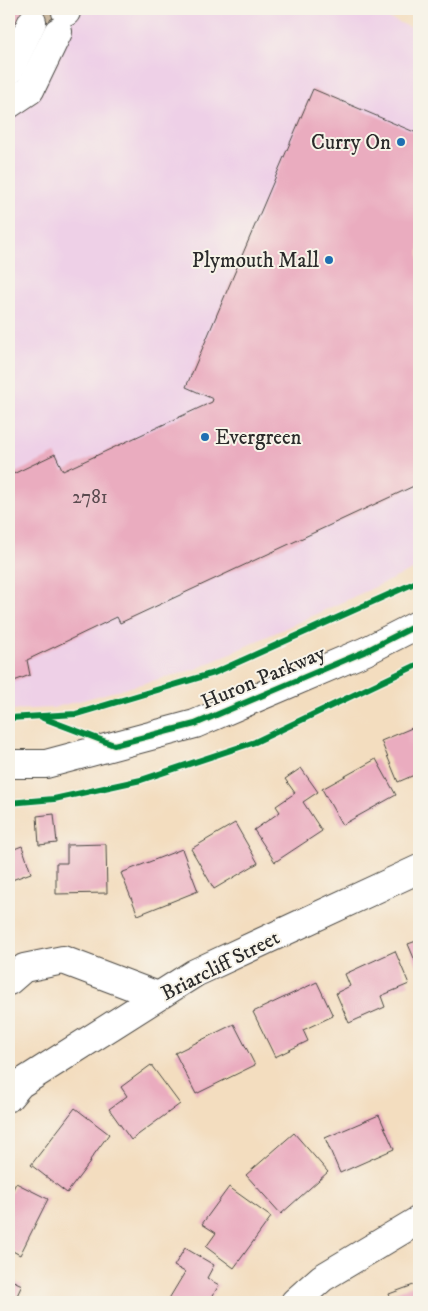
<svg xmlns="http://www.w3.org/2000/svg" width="428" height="1311" font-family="'IM FELL DW Pica',serif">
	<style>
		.built { fill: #eed0e7 }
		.building { fill: #eaacbf }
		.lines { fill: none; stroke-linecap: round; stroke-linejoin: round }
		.minor-tunnel { stroke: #cbb9a1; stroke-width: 28; stroke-dasharray: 28 14; stroke-linecap: butt }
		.minor-casing { stroke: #494641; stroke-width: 30 }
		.major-casing { stroke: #494641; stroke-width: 30 }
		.minor { stroke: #fff; stroke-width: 28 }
		.major { stroke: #fff; stroke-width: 28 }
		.cycleway-casing { stroke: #f7f3e8; stroke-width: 9 }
		.cycleway { stroke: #00873e; stroke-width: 6 }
		.poi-dot { fill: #1f6fb2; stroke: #f7f3e8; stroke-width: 2 }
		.labels { text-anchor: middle; stroke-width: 4; stroke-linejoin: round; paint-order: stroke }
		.number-label { font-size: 19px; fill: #5b4b50 }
		.poi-label { font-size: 21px; fill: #2b2b2b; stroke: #f7f3e8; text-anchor: end }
		.street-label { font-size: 21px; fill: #2b2b2b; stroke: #f7f3e8 }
	</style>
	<rect width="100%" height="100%" fill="#f7f3e8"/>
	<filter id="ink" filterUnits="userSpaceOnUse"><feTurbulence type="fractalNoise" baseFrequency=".02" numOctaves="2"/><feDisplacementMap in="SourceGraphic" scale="10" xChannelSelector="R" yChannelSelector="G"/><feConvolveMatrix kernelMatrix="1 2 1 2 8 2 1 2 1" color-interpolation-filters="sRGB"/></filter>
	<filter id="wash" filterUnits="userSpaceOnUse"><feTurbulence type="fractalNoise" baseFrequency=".0096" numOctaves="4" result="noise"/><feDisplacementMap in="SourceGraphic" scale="20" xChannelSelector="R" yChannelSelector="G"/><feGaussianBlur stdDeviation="1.12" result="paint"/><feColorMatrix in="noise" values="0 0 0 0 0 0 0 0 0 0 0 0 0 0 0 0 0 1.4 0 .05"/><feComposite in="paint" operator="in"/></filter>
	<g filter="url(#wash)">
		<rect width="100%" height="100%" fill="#f3ddbf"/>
		<!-- built -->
		<path class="built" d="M9 9H367L419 31V567L196 669 53 708 9 710Z"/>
		<g id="blocks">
			<!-- building -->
			<g class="building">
				<path d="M9 9H59L58 32 27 19 9 50Z"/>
				<path d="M313 89 419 134V478L416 485 120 623 117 617 27 660 30 675 14 681 9 668V476L55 454 63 471 212 402 213 399 186 387Z"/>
				<path d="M419 725V773L398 782 381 741Z"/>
				<path d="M376 759 396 795 342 825 322 789Z"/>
				<path d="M301 768 318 792 303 802 322 831 275 862 254 830 280 812 276 806 295 793 285 779Z"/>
				<path d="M54 814 57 843 39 845 37 816Z"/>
				<path d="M235 823 258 863 214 889 191 849Z"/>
				<path d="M106 844 107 893 56 894V863H67V845Z"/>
				<path d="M22 846 31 873 9 881V851Z"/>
				<path d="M182 849 198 891 138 915 121 873Z"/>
				<path d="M419 940V970L408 944Z"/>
				<path d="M395 951 409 984 381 996 385 1007 349 1023 336 993 350 986 345 974Z"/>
				<path d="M317 982 333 1016 303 1030 308 1041 275 1057 253 1012Z"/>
				<path d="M234 1024 255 1065 196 1094 175 1053Z"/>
				<path d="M151 1065 180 1104 131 1140 109 1109 127 1096 121 1087Z"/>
				<path d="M419 1095V1109L414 1098Z"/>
				<path d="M75 1108 109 1134 90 1160 91 1161 67 1193 31 1165Z"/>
				<path d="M379 1115 394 1149 340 1173 325 1138Z"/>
				<path d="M294 1133 328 1172 281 1214 246 1175Z"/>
				<path d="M16 1183 48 1199 20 1255 9 1249V1197Z"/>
				<path d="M229 1187 271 1217 234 1268 206 1247 216 1233 202 1224Z"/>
				<path d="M185 1248 214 1265 207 1278 219 1285 209 1302H167L185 1272 174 1266Z"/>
				<path d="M9 1279 22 1285 14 1302H9Z"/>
				<path d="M419 1283V1302H392L389 1294Z"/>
			</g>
		</g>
	</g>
	<g filter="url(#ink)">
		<use href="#blocks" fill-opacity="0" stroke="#494641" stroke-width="1"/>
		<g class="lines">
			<!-- minor-tunnel -->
			<path class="minor-tunnel" d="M44 26 52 9"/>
			<!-- minor casing -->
			<g class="minor-casing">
				<g id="minor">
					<path d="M66 9V12"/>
					<path d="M9 71 32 22"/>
					<path d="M9 104 30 90 58 32"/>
					<path d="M9 981 24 968 63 960 158 996"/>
					<path d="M9 1097 20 1084 195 973 419 869"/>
					<path d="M295 1302 322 1278 419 1220"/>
				</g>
			</g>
			<!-- major casing -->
			<g class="major-casing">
				<path id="major" d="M9 764H46L195 724 366 651 419 624"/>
			</g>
			<!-- minor -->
			<use href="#minor" class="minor"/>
			<!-- major -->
			<use href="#major" class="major"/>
			<!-- cycleway casing -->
			<g class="cycleway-casing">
				<g id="cycleway">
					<path d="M9 718 76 714 214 673 419 581"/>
					<path d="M43 718 114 745 195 724 366 651 419 624"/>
					<path d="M9 803 54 799 141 780 255 742 419 664"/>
				</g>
			</g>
			<!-- cycleway -->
			<use href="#cycleway" class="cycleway"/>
		</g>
	</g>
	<!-- markers -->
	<g class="poi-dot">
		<circle cx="401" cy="142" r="5"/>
		<circle cx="329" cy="260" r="5"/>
		<circle cx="205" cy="437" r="5"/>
	</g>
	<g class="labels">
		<!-- number labels -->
		<g class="number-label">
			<text x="90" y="503">2781</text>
		</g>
		<!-- poi labels -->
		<g class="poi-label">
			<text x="391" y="149">Curry On</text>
			<text x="319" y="267">Plymouth Mall</text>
			<text x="215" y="444" text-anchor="start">Evergreen</text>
		</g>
		<!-- street labels -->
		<g class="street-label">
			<text transform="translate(263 677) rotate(-23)" y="7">Huron Parkway</text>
			<text transform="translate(220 965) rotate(-27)" y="7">Briarcliff Street</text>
		</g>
	</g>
	<!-- margin -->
	<rect width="428" height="1311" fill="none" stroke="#f7f3e8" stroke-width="30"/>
</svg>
